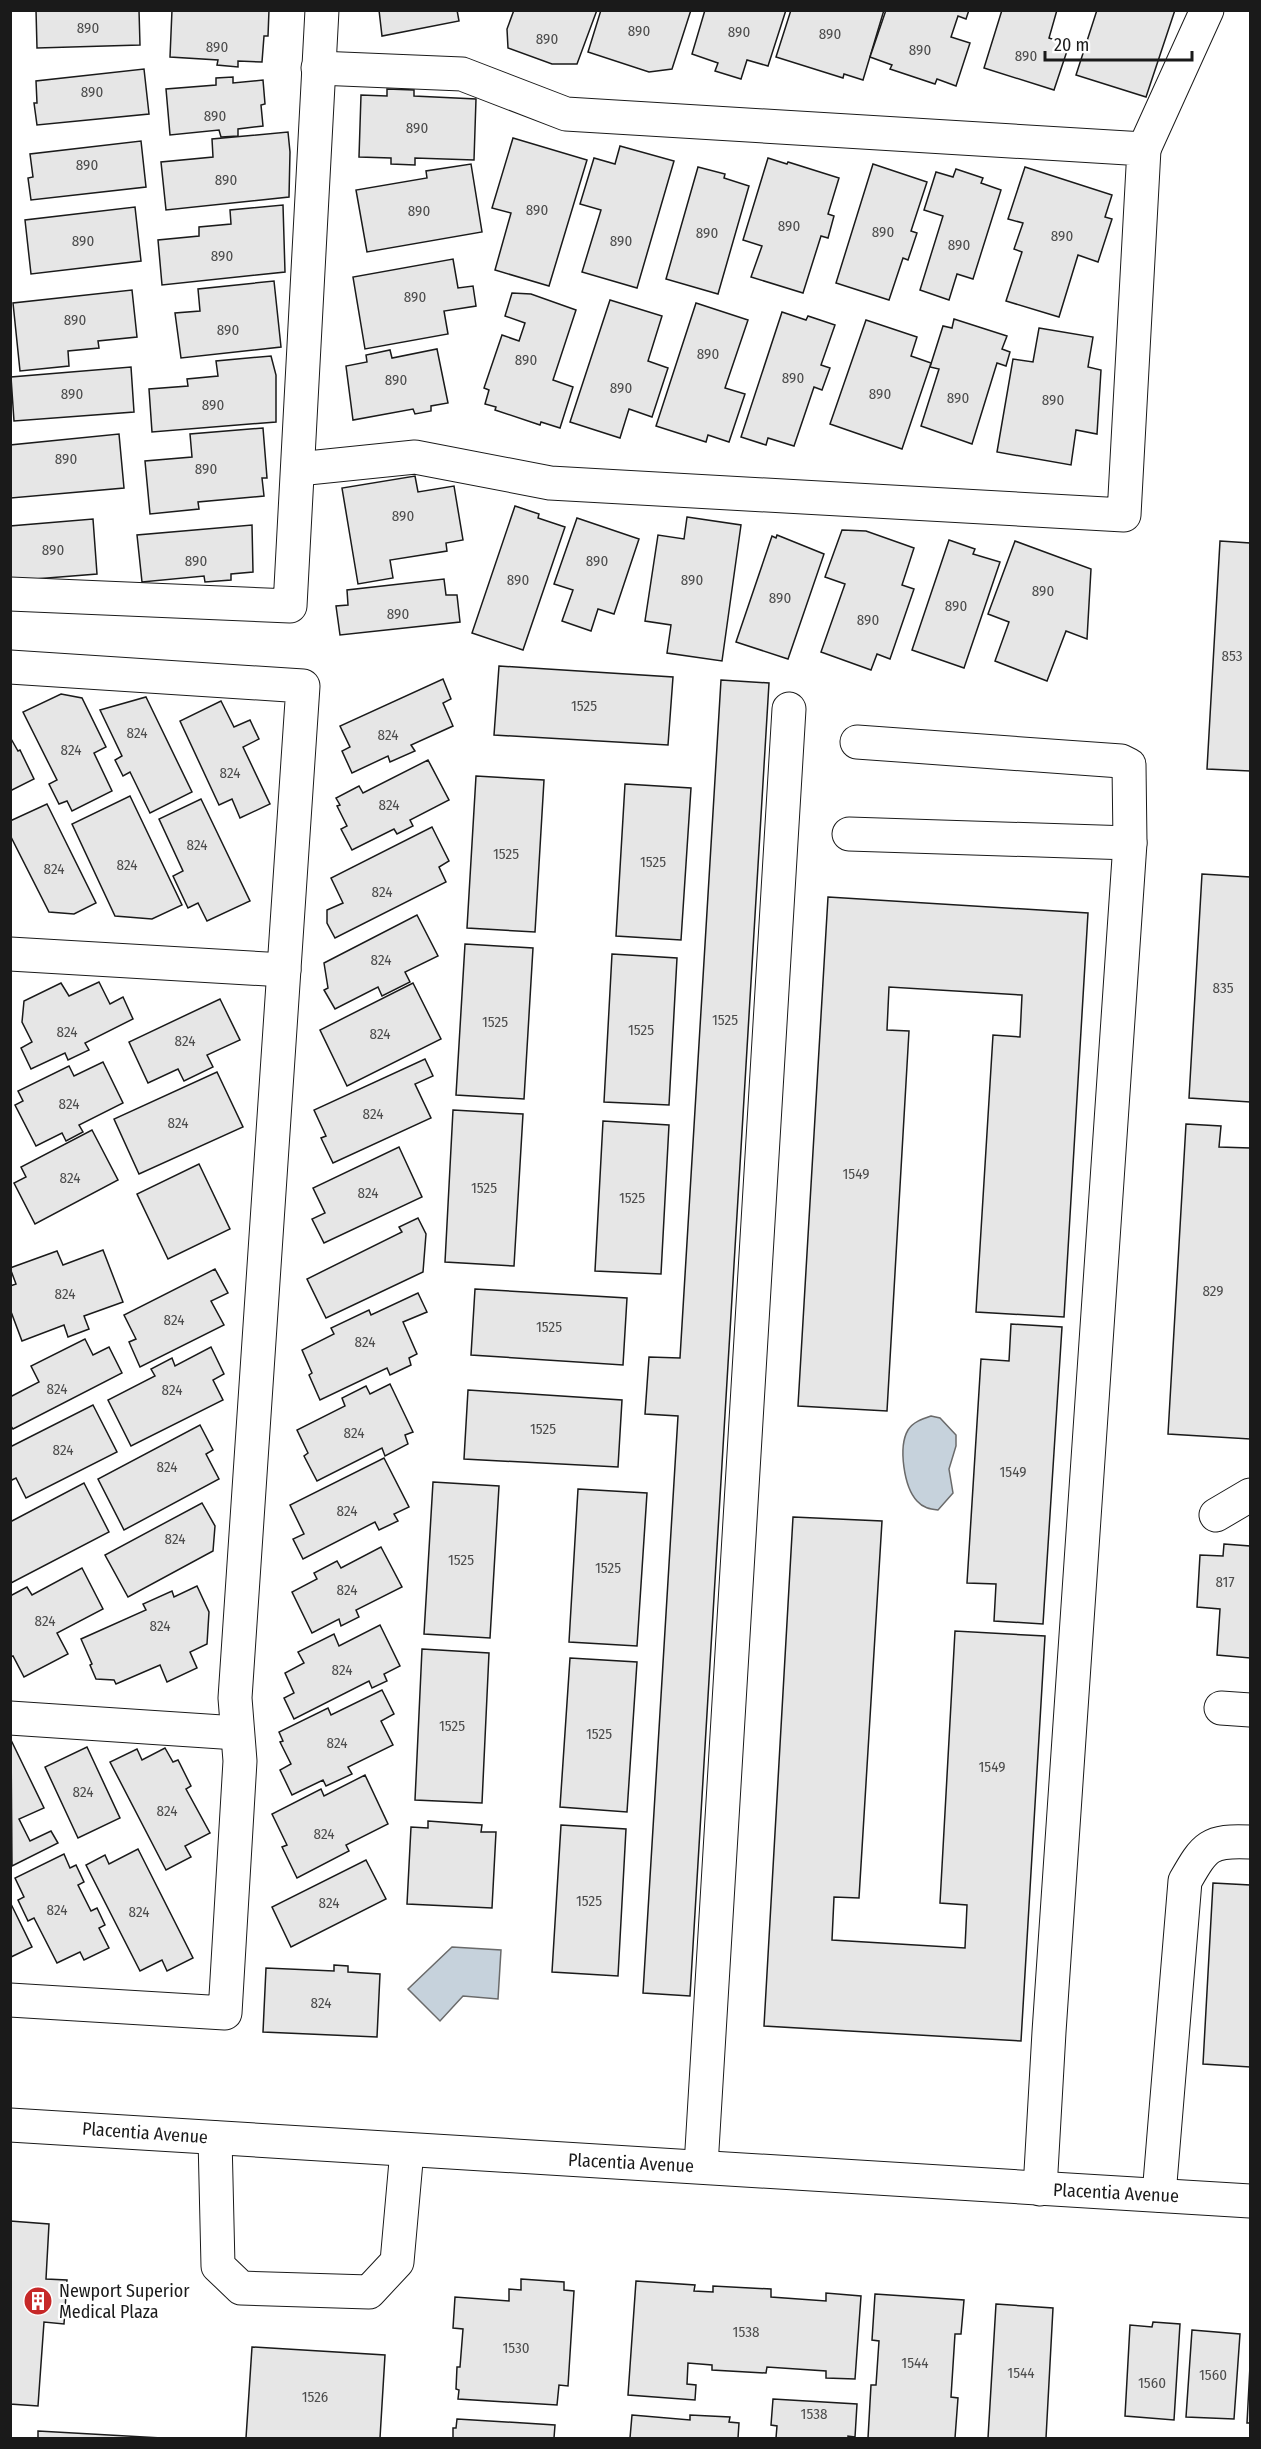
<svg xmlns="http://www.w3.org/2000/svg" width="1261" height="2449" font-family="'Fira Sans Condensed',sans-serif">
	<style>
		.water { fill: #c6d2dc; stroke: #6a6a6a; stroke-width: 1.5 }
		.building { fill: #e6e6e6; stroke: #1a1a1a; stroke-width: 1.5 }
		.lines { fill: none; stroke-linecap: round; stroke-linejoin: round }
		.minor-casing { stroke: #1a1a1a; stroke-width: 35 }
		.major-casing { stroke: #1a1a1a; stroke-width: 35 }
		.minor { stroke: #fff; stroke-width: 33 }
		.major { stroke: #fff; stroke-width: 33 }
		.labels { text-anchor: middle; stroke-width: 4.5; stroke-linejoin: round; paint-order: stroke }
		.number-label { font-size: 15px; fill: #4d4d4d }
		.street-label { font-size: 18px; fill: #1a1a1a; stroke: #fff }
		.poi-label { font-size: 18px; fill: #1a1a1a; stroke: #fff; text-anchor: start }
	</style>
	<rect width="100%" height="100%" fill="#fff"/>
	<!-- water -->
	<g class="water">
		<path d="M931 1416 940 1418 956 1435V1446L949 1469 953 1493 938 1510C930 1509 923 1508 917 1501 904 1487 898 1447 908 1430 913 1422 922 1419 931 1416Z"/>
		<path d="M452 1947 501 1950 498 1999 463 1996 440 2021 408 1989Z"/>
	</g>
	<!-- building -->
	<g class="building">
		<path d="M36 10H139L140 45 37 48Z"/>
		<path d="M172 10H269L268 36H264L262 62 238 61V67L217 65 218 60 170 57Z"/>
		<path d="M379 10H457L459 21 382 36Z"/>
		<path d="M514 10H597L577 64H552L508 48 507 29Z"/>
		<path d="M601 10H691L672 69 649 72 588 52Z"/>
		<path d="M786 10 768 66 747 60 741 79 715 71 718 63 692 54 705 10Z"/>
		<path d="M791 10H884L863 80 844 74 843 78 776 57Z"/>
		<path d="M886 10H969L966 19 958 16 951 37 970 43 956 86 937 79 935 84 890 69 892 65 870 57Z"/>
		<path d="M1002 10H1057L1049 38 1069 45 1054 90 984 68Z"/>
		<path d="M1097 10H1175L1146 97 1076 75Z"/>
		<path d="M144 69 149 114 37 125 34 103H37L36 81Z"/>
		<path d="M233 77V83L263 80 265 104 261 105 263 126 238 129V136L221 137 219 130 170 135 166 89 216 85V78Z"/>
		<path d="M387 89 414 90V96L476 99 474 160 415 158V165L391 164V158L359 157 361 95 387 96Z"/>
		<path d="M288 132 290 152 289 197 166 210 161 162 213 157 212 139Z"/>
		<path d="M513 138 587 160 549 286 495 270 511 213 492 208Z"/>
		<path d="M141 141 146 187 31 200 28 178 33 177 30 154Z"/>
		<path d="M620 146 674 161 637 288 582 272 601 210 580 204 594 158 615 164Z"/>
		<path d="M768 158 787 164 788 162 839 178 828 214 834 216 828 238 821 236 803 293 751 277 762 246 743 240Z"/>
		<path d="M471 164 482 232 367 252 356 190 427 178 426 171Z"/>
		<path d="M873 164 927 182 911 231 917 233 908 260 903 258 889 300 836 283Z"/>
		<path d="M698 167 725 174 724 178 749 186 718 294 666 279Z"/>
		<path d="M1025 167 1112 195 1105 217 1112 219 1098 262 1078 255 1059 317 1006 301 1022 252 1014 249 1023 223 1008 219Z"/>
		<path d="M956 169 983 178 981 183 1001 190 973 279 957 274 949 300 920 290 943 216 924 210 936 172 953 177Z"/>
		<path d="M283 205 285 272 162 285 158 240 199 236V227L231 224 230 210Z"/>
		<path d="M135 207 141 261 31 274 25 220Z"/>
		<path d="M453 259 458 288 473 286 476 306 444 311 448 334 365 349 353 277Z"/>
		<path d="M274 281 281 347 181 358 175 313 200 311 198 289Z"/>
		<path d="M132 290 137 337 98 341 99 348 68 351 69 366 20 371 13 303Z"/>
		<path d="M512 293 531 294 576 310 553 380 573 387 560 428 541 422 540 425 495 410 496 407 485 404 489 390 484 388 502 335 519 341 525 323 505 316Z"/>
		<path d="M610 300 662 316 648 361 668 368 652 417 629 409 620 438 570 422Z"/>
		<path d="M696 303 748 320 725 388 745 394 729 442 708 435 706 442 656 426Z"/>
		<path d="M782 312 806 320 808 316 835 325 821 365 830 368 822 390 814 387 794 446 768 438 766 445 741 437Z"/>
		<path d="M954 319 1007 336 1002 349 1010 352 1006 366 997 363 972 444 921 426 939 369 930 367 943 326 952 328Z"/>
		<path d="M866 320 917 337 911 356 931 363 902 449 830 424Z"/>
		<path d="M1039 328 1093 337 1088 367 1101 370 1097 434 1076 430 1071 465 997 452 1013 359 1033 362Z"/>
		<path d="M437 349 448 403 431 406V411L415 414 413 409 353 420 346 366 367 362 366 355 390 350 392 358Z"/>
		<path d="M271 356 276 375V422L152 432 149 389 188 386 187 379 218 376 216 361Z"/>
		<path d="M131 367 134 412 14 421 11 377Z"/>
		<path d="M263 428 267 478H262L264 496 198 502 199 509 150 514 145 461 192 457 190 434Z"/>
		<path d="M119 434 124 488 11 498 10 445Z"/>
		<path d="M415 476 418 492 454 486 463 540 446 543 447 551 390 560 393 578 358 584 342 488Z"/>
		<path d="M515 506 539 514 538 518 565 527 523 650 472 633Z"/>
		<path d="M687 517 741 525 722 661 667 653 671 625 645 621 658 535 684 539Z"/>
		<path d="M577 518 639 539 614 614 598 609 591 631 562 621 573 590 554 584Z"/>
		<path d="M93 519 97 574 10 581V526Z"/>
		<path d="M252 525 253 572 231 574V580L205 582 204 576 142 582 137 535Z"/>
		<path d="M842 530 866 531 914 548 902 585 914 589 890 659 877 654 871 670 821 652 845 584 825 577Z"/>
		<path d="M777 535 824 554 788 659 736 642 772 536 776 538Z"/>
		<path d="M949 540 975 549 973 554 1000 562 964 668 912 650Z"/>
		<path d="M1015 541 1091 569 1087 639 1066 631 1047 681 995 661 1009 622 988 614Z"/>
		<path d="M1220 541 1250 543V771L1207 769Z"/>
		<path d="M444 579 446 595H457L460 622 340 635 336 606 348 605 347 590Z"/>
		<path d="M499 666 673 677 668 745 494 735Z"/>
		<path d="M443 679 451 699 443 703 453 726 411 745 415 751 390 762 388 756 352 773 342 751 350 747 340 726Z"/>
		<path d="M721 680 769 683 690 1996 643 1993 678 1416 645 1414 649 1357 680 1358Z"/>
		<path d="M61 694 82 698 106 747 94 753 112 791 72 811 67 801 59 804 49 784 57 780 23 712Z"/>
		<path d="M146 697 192 792 150 813 130 772 123 776 115 760 122 756 100 710Z"/>
		<path d="M221 701 234 727 250 720 259 739 243 747 270 804 240 818 232 799 219 805 180 721Z"/>
		<path d="M10 737 18 751 20 750 34 779 10 791Z"/>
		<path d="M428 760 449 800 410 820 413 826 397 834 394 829 352 850 341 829 347 826 337 806 340 805 336 798 359 786 363 793Z"/>
		<path d="M476 776 544 780 535 932 467 928Z"/>
		<path d="M625 784 691 788 681 940 616 936Z"/>
		<path d="M130 796 182 905 152 919 115 916 72 824Z"/>
		<path d="M201 799 250 901 207 921 198 903 188 908 173 876 183 871 159 819Z"/>
		<path d="M47 804 96 903 74 914 49 912 10 835V821Z"/>
		<path d="M432 827 449 861 439 867 446 882 335 938 327 923V910L343 903 331 878Z"/>
		<path d="M1202 874 1250 877V1102L1189 1098Z"/>
		<path d="M828 897 1088 913 1064 1317 976 1312 993 1035 1020 1037 1022 995 889 987 887 1030 909 1031 887 1411 798 1406Z"/>
		<path d="M417 915 438 956 405 972 410 982 382 996 378 987 335 1009 324 990 328 988 324 963Z"/>
		<path d="M465 944 533 948 524 1099 456 1095Z"/>
		<path d="M612 954 677 958 669 1105 604 1102Z"/>
		<path d="M99 982 110 1004 123 997 133 1019 85 1043 89 1050 68 1060 65 1053 31 1069 21 1048 32 1042 22 1022 24 1001 61 983 69 996Z"/>
		<path d="M413 983 441 1039 347 1086 320 1030Z"/>
		<path d="M220 999 240 1040 207 1055 213 1067 184 1081 178 1069 148 1083 129 1042Z"/>
		<path d="M425 1059 433 1076 415 1084 431 1118 333 1163 321 1138 326 1136 314 1110Z"/>
		<path d="M103 1062 123 1103 79 1125 83 1132 66 1141 62 1133 36 1146 15 1105 23 1101 18 1091 69 1066 74 1076Z"/>
		<path d="M217 1072 243 1127 139 1174 114 1119Z"/>
		<path d="M453 1110 523 1114 514 1266 445 1262Z"/>
		<path d="M603 1121 669 1125 661 1274 595 1271Z"/>
		<path d="M1186 1124 1221 1126 1219 1147 1250 1148V1439L1168 1434Z"/>
		<path d="M92 1130 118 1180 35 1224 14 1183 26 1177 21 1167Z"/>
		<path d="M399 1147 422 1197 324 1243 312 1219 325 1213 313 1188Z"/>
		<path d="M199 1164 230 1229 168 1259 137 1194Z"/>
		<path d="M418 1218 426 1234 423 1272 326 1318 307 1279 402 1232 399 1227Z"/>
		<path d="M103 1250 123 1302 84 1316 89 1329 68 1337 64 1325 22 1341 10 1309V1286L16 1284 10 1268 57 1251 63 1265Z"/>
		<path d="M215 1269 228 1293 211 1301 224 1325 140 1367 129 1342 136 1339 124 1315Z"/>
		<path d="M475 1289 627 1298 623 1365 471 1355Z"/>
		<path d="M418 1293 427 1312 403 1322 417 1354 409 1358 411 1365 390 1375 387 1368 320 1400 309 1375 312 1373 302 1350 334 1334 331 1328 369 1310 371 1315Z"/>
		<path d="M1011 1324 1062 1327 1043 1624 994 1621 996 1584 967 1583 981 1359 1009 1361Z"/>
		<path d="M85 1339 93 1355 109 1347 122 1373 13 1429 10 1425V1397L39 1382 31 1366Z"/>
		<path d="M211 1347 224 1374 213 1380 223 1400 131 1446 108 1400 155 1376 151 1369 172 1358 175 1366Z"/>
		<path d="M390 1384 413 1432 405 1435 408 1444 385 1456 382 1448 317 1481 304 1456 308 1453 297 1430 345 1406 342 1398 366 1386 370 1394Z"/>
		<path d="M468 1390 622 1400 618 1467 464 1459Z"/>
		<path d="M93 1405 117 1452 26 1498 16 1478 12 1480 10 1477V1447Z"/>
		<path d="M200 1425 213 1450 206 1454 219 1479 124 1530 98 1479Z"/>
		<path d="M384 1458 409 1507 394 1514 398 1521 379 1530 375 1522 303 1559 293 1539 304 1534 290 1505Z"/>
		<path d="M433 1482 499 1486 490 1638 424 1634Z"/>
		<path d="M84 1483 109 1532 11 1583 10 1522Z"/>
		<path d="M578 1489 647 1493 637 1646 569 1642Z"/>
		<path d="M202 1503 215 1526 213 1551 128 1597 105 1555Z"/>
		<path d="M793 1517 882 1521 859 1898 834 1897 832 1940 965 1948 967 1905 940 1903 955 1631 1045 1636 1021 2041 764 2026Z"/>
		<path d="M1224 1544 1250 1546V1658L1217 1655 1220 1609 1197 1607 1200 1555 1223 1556Z"/>
		<path d="M381 1547 402 1587 356 1610 359 1617 341 1626 339 1619 312 1633 292 1592 317 1579 314 1573 337 1561 341 1568Z"/>
		<path d="M82 1568 103 1609 57 1633 68 1654 24 1677 13 1656 10 1657V1596L27 1587 32 1595Z"/>
		<path d="M197 1586 209 1612 207 1644 190 1652 197 1668 167 1682 160 1665 116 1684 114 1680 96 1679 90 1665 92 1664 81 1639 146 1610 143 1604 172 1591 174 1597Z"/>
		<path d="M380 1625 400 1666 384 1674 387 1681 372 1688 369 1681 294 1719 284 1698 294 1693 285 1673 304 1663 298 1652 334 1634 339 1646Z"/>
		<path d="M422 1649 489 1653 482 1803 415 1800Z"/>
		<path d="M570 1658 637 1662 627 1812 560 1807Z"/>
		<path d="M382 1690 394 1714 381 1721 393 1745 348 1767 352 1774 326 1786 323 1780 292 1795 280 1770 291 1764 280 1742 283 1741 279 1732 328 1708 331 1715Z"/>
		<path d="M11 1740 44 1808 19 1819 30 1841 51 1831 58 1843 12 1866Z"/>
		<path d="M87 1747 120 1818 78 1838 45 1767Z"/>
		<path d="M165 1748 173 1762 178 1760 191 1786 186 1789 210 1833 185 1846 191 1857 166 1870 110 1762 137 1749 142 1760Z"/>
		<path d="M365 1775 388 1824 346 1845 349 1851 297 1878 282 1847 287 1845 272 1814 321 1789 324 1796Z"/>
		<path d="M428 1821 482 1825 481 1832H496L492 1908 407 1904 411 1827 428 1828Z"/>
		<path d="M561 1825 626 1829 618 1976 552 1972Z"/>
		<path d="M138 1849 193 1958 167 1971 162 1960 140 1971 86 1865 105 1855 109 1864Z"/>
		<path d="M64 1854 70 1868 76 1865 84 1882 78 1885 91 1911 97 1908 105 1925 99 1928 109 1948 84 1960 80 1952 57 1963 34 1918 28 1921 18 1900 24 1897 15 1878Z"/>
		<path d="M366 1860 386 1899 291 1947 272 1907Z"/>
		<path d="M1213 1883 1250 1885V2067L1203 2064Z"/>
		<path d="M10 1902 32 1947 11 1957 10 1956Z"/>
		<path d="M334 1965 348 1966V1972L380 1974 377 2037 263 2032 266 1968 334 1971Z"/>
		<path d="M10 2221 49 2224 46 2279 67 2280 64 2324 44 2322 38 2406 10 2404Z"/>
		<path d="M521 2279 564 2282V2290L574 2291 568 2386 559 2385 557 2405 458 2399 459 2390 456 2389 457 2367H460L463 2329 453 2328 455 2297 509 2301V2289L521 2290Z"/>
		<path d="M636 2281 695 2285 694 2291 713 2292V2286L771 2289V2297L826 2301V2293L861 2296 855 2379 826 2378V2371L767 2367 766 2373 712 2370V2365L688 2363 687 2384 696 2385 695 2400 628 2395Z"/>
		<path d="M875 2294 964 2300 961 2334H955L951 2397 958 2398 955 2438H868L871 2385H876L879 2341 872 2340Z"/>
		<path d="M996 2304 1053 2308 1046 2438H988Z"/>
		<path d="M1153 2322 1180 2324 1174 2420 1125 2416 1130 2325 1152 2327Z"/>
		<path d="M1192 2330 1240 2334 1234 2419 1186 2417Z"/>
		<path d="M252 2347 385 2355 380 2438H246Z"/>
		<path d="M1250 2366V2423H1247Z"/>
		<path d="M773 2399 857 2404 855 2437 848 2436V2438H776L777 2426 771 2425Z"/>
		<path d="M632 2415 690 2420V2415L730 2417 729 2422 739 2423 738 2438H630Z"/>
		<path d="M457 2419 555 2425 554 2438H453V2428H456Z"/>
		<path d="M38 2431 162 2438H38Z"/>
	</g>
	<g class="lines">
		<!-- minor casing -->
		<g class="minor-casing">
			<g id="minor">
				<path d="M1144 149 1207 10"/>
				<path d="M298 469 415 457 550 483 1124 515 1144 149 566 114 462 74 318 68"/>
				<path d="M10 594 290 606 322 10"/>
				<path d="M10 667 303 686 235 1698 240 1761 225 2013 10 2000"/>
				<path d="M857 742 1121 761 1129 765 1130 843"/>
				<path d="M849 834 1130 843 1049 2032 1040 2189"/>
				<path d="M10 954 284 970"/>
				<path d="M1216 1515 1250 1495"/>
				<path d="M1221 1708 1250 1710"/>
				<path d="M10 1718 237 1733"/>
				<path d="M215 2138 218 2266 241 2288 369 2292 397 2262 407 2150"/>
				<path d="M701 2166 789 709"/>
				<path d="M1159 2195 1185 1881C1205 1846 1209 1840 1250 1842"/>
			</g>
		</g>
		<!-- major casing -->
		<g class="major-casing">
			<path id="major" d="M10 2125 1250 2201"/>
		</g>
		<!-- minor -->
		<use href="#minor" class="minor"/>
		<!-- major -->
		<use href="#major" class="major"/>
	</g>
	<!-- icons -->
	<defs>
		<g id="building-disc" transform="scale(1.5)"><circle r="9.5" fill="#c62828" stroke="#fff"/><path d="M-4-6H4V6H1V3H-1V6H-4ZM-2.5-4.3h1.7v1.8h-1.7ZM.8-4.3h1.7v1.8H.8ZM-2.5-1h1.7V.8h-1.7ZM.8-1h1.7V.8H.8Z" fill="#fff"/></g>
	</defs>
	<g fill-rule="evenodd">
		<use href="#building-disc" x="38" y="2301"/>
	</g>
	<g class="labels">
		<!-- number labels -->
		<g class="number-label">
			<text x="88" y="33">890</text>
			<text x="639" y="36">890</text>
			<text x="739" y="37">890</text>
			<text x="830" y="39">890</text>
			<text x="547" y="44">890</text>
			<text x="217" y="52">890</text>
			<text x="920" y="55">890</text>
			<text x="1026" y="61">890</text>
			<text x="92" y="97">890</text>
			<text x="215" y="121">890</text>
			<text x="417" y="133">890</text>
			<text x="87" y="170">890</text>
			<text x="226" y="185">890</text>
			<text x="537" y="215">890</text>
			<text x="419" y="216">890</text>
			<text x="789" y="231">890</text>
			<text x="883" y="237">890</text>
			<text x="707" y="238">890</text>
			<text x="1062" y="241">890</text>
			<text x="83" y="246">890</text>
			<text x="621" y="246">890</text>
			<text x="959" y="250">890</text>
			<text x="222" y="261">890</text>
			<text x="415" y="302">890</text>
			<text x="75" y="325">890</text>
			<text x="228" y="335">890</text>
			<text x="708" y="359">890</text>
			<text x="526" y="365">890</text>
			<text x="793" y="383">890</text>
			<text x="396" y="385">890</text>
			<text x="621" y="393">890</text>
			<text x="72" y="399">890</text>
			<text x="880" y="399">890</text>
			<text x="958" y="403">890</text>
			<text x="1053" y="405">890</text>
			<text x="213" y="410">890</text>
			<text x="66" y="464">890</text>
			<text x="206" y="474">890</text>
			<text x="403" y="521">890</text>
			<text x="53" y="555">890</text>
			<text x="196" y="566">890</text>
			<text x="597" y="566">890</text>
			<text x="518" y="585">890</text>
			<text x="692" y="585">890</text>
			<text x="1043" y="596">890</text>
			<text x="780" y="603">890</text>
			<text x="956" y="611">890</text>
			<text x="398" y="619">890</text>
			<text x="868" y="625">890</text>
			<text x="1232" y="661">853</text>
			<text x="584" y="711">1525</text>
			<text x="137" y="738">824</text>
			<text x="388" y="740">824</text>
			<text x="71" y="755">824</text>
			<text x="230" y="778">824</text>
			<text x="389" y="810">824</text>
			<text x="197" y="850">824</text>
			<text x="506" y="859">1525</text>
			<text x="653" y="867">1525</text>
			<text x="127" y="870">824</text>
			<text x="54" y="874">824</text>
			<text x="382" y="897">824</text>
			<text x="381" y="965">824</text>
			<text x="1223" y="993">835</text>
			<text x="725" y="1025">1525</text>
			<text x="495" y="1027">1525</text>
			<text x="641" y="1035">1525</text>
			<text x="67" y="1037">824</text>
			<text x="380" y="1039">824</text>
			<text x="185" y="1046">824</text>
			<text x="69" y="1109">824</text>
			<text x="373" y="1119">824</text>
			<text x="178" y="1128">824</text>
			<text x="856" y="1179">1549</text>
			<text x="70" y="1183">824</text>
			<text x="484" y="1193">1525</text>
			<text x="368" y="1198">824</text>
			<text x="632" y="1203">1525</text>
			<text x="1213" y="1296">829</text>
			<text x="65" y="1299">824</text>
			<text x="174" y="1325">824</text>
			<text x="549" y="1332">1525</text>
			<text x="365" y="1347">824</text>
			<text x="57" y="1394">824</text>
			<text x="172" y="1395">824</text>
			<text x="543" y="1434">1525</text>
			<text x="354" y="1438">824</text>
			<text x="63" y="1455">824</text>
			<text x="167" y="1472">824</text>
			<text x="1013" y="1477">1549</text>
			<text x="347" y="1516">824</text>
			<text x="175" y="1544">824</text>
			<text x="461" y="1565">1525</text>
			<text x="608" y="1573">1525</text>
			<text x="1225" y="1587">817</text>
			<text x="347" y="1595">824</text>
			<text x="45" y="1626">824</text>
			<text x="160" y="1631">824</text>
			<text x="342" y="1675">824</text>
			<text x="452" y="1731">1525</text>
			<text x="599" y="1739">1525</text>
			<text x="337" y="1748">824</text>
			<text x="992" y="1772">1549</text>
			<text x="83" y="1797">824</text>
			<text x="167" y="1816">824</text>
			<text x="324" y="1839">824</text>
			<text x="589" y="1906">1525</text>
			<text x="329" y="1908">824</text>
			<text x="57" y="1915">824</text>
			<text x="139" y="1917">824</text>
			<text x="321" y="2008">824</text>
			<text x="746" y="2337">1538</text>
			<text x="516" y="2353">1530</text>
			<text x="915" y="2368">1544</text>
			<text x="1021" y="2378">1544</text>
			<text x="1213" y="2380">1560</text>
			<text x="1152" y="2388">1560</text>
			<text x="315" y="2402">1526</text>
			<text x="814" y="2419">1538</text>
		</g>
		<!-- street labels -->
		<g class="street-label">
			<text transform="translate(145 2133) rotate(4)" y="6">Placentia Avenue</text>
			<text transform="translate(631 2163) rotate(3)" y="6">Placentia Avenue</text>
			<text transform="translate(1116 2193) rotate(3)" y="6">Placentia Avenue</text>
		</g>
		<!-- poi labels -->
		<g class="poi-label">
			<text x="59" y="2297">Newport Superior<tspan x="59" dy="21">Medical Plaza</tspan></text>
		</g>
	</g>
	<!-- border -->
	<rect width="1261" height="2449" fill="none" stroke="#1a1a1a" stroke-width="24"/>
	<!-- scale -->
	<path d="M1045 51v9h147v-9" fill="none" stroke="#1a1a1a" stroke-width="3"/>
	<text x="1054" y="51" font-size="18" fill="#1a1a1a" stroke="#ffffff" stroke-width="4.5" paint-order="stroke">20 m</text>
</svg>
